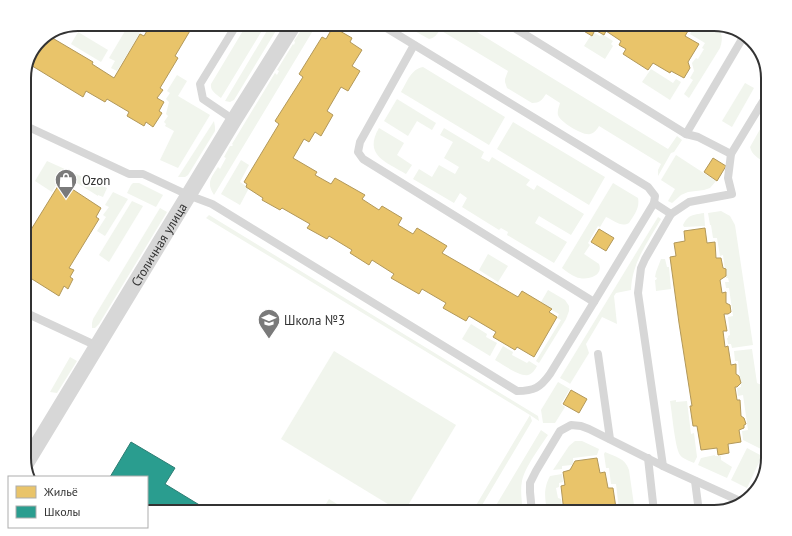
<svg xmlns="http://www.w3.org/2000/svg" width="792" height="536" font-family="'PT Sans',sans-serif">
	<style>
		.green { fill: #f1f5ed }
		.homes { fill: #e9c46a; stroke: #b2985a }
		.schools { fill: #2a9d8f; stroke: #2d7d73 }
		.lines { fill: none; stroke-linecap: round; stroke-linejoin: round }
		.lane { stroke: #d7d7d7; stroke-width: 8 }
		.street { stroke: #d7d7d7; stroke-width: 16 }
		.labels { text-anchor: middle; stroke-width: 4; stroke-linejoin: round; paint-order: stroke }
		.poi-label { font-size: 13px; fill: #333; stroke: #fff; text-anchor: start }
		.street-label { font-size: 13px; fill: #333; stroke: #fff }
		.rim { fill: none; stroke: #333; stroke-width: 2 }
	</style>
	<rect width="100%" height="100%" fill="#fff"/>
	<!-- green -->
	<g class="green">
		<path d="M247 24H266L221 98C216 94 210 91 211 84L244 29 245 30 248 25Z"/>
		<path d="M271 24H280L234 100 230 102 225 101Z"/>
		<path d="M305 24H317L214 195C206 183 211 178 218 167L220 169 226 158 224 157 230 146H232L233 145 232 144 275 73 277 75 279 71 277 70 293 44 294 45 295 42 294 41Z"/>
		<path d="M402 24H464L668 149 677 136 682 140 674 152 671 153 658 176V170L661 164 599 126C597 129 595 133 590 134 583 136 560 122 558 115 557 111 559 107 560 103L546 94C542 100 540 103 532 103L507 88 505 82V79L508 71 440 30C437 34 435 38 429 39Z"/>
		<path d="M681 24C688 24 705 22 711 24 722 29 724 37 720 48L689 98 684 94 693 80 690 78 694 71 692 63 696 58 698 59 704 49 702 48 705 43 690 34 692 31Z"/>
		<path d="M128 26 140 33 117 71 111 68 115 61 109 58Z"/>
		<path d="M78 32 108 50 101 62 71 44Z"/>
		<path d="M593 32 600 36 602 34 613 41 611 44 613 46 605 59 584 46Z"/>
		<path d="M423 67 505 117 489 145 401 92C407 82 411 69 423 67Z"/>
		<path d="M651 69 673 83 676 79 681 82 670 100 642 82Z"/>
		<path d="M177 75 187 81 178 96 210 115 178 168 160 160 174 131 165 126 166 124 164 122 168 116 166 114 169 102 166 99 170 93 167 91Z"/>
		<path d="M745 83 754 88 732 127 722 121Z"/>
		<path d="M397 99 436 123 432 130 417 121 408 136 384 121Z"/>
		<path d="M214 121 215 127V131L188 175 185 177H178Z"/>
		<path d="M513 122 605 177 589 205 497 149Z"/>
		<path d="M768 122V131L766 135 768 137V164C761 160 752 156 750 147L763 124Z"/>
		<path d="M379 128 404 143 397 155 412 165 406 174C386 162 363 155 379 128Z"/>
		<path d="M444 128 484 152 481 158 489 162 492 157 530 180 526 185 534 190 537 185 584 214 571 235 539 216 535 223 567 242 554 263 507 235 508 232 501 228 499 230 462 207 467 198 460 193 454 203 413 179 419 169 432 177 439 165 455 174 459 167 444 158 453 142 440 135Z"/>
		<path d="M676 155 716 181 710 188 704 190 688 192 681 195 672 203 668 201 675 189 661 180Z"/>
		<path d="M241 160 249 165 240 182 249 188 240 205 221 194Z"/>
		<path d="M47 161 107 188 103 197 98 195V196L74 181 72 184 70 183 58 182 52 192 35 181Z"/>
		<path d="M133 183H139L163 195 156 207 127 193 131 185Z"/>
		<path d="M613 183 638 198C640 208 634 215 629 223 621 228 614 220 606 217L600 227 598 226 588 243 590 245 584 254 599 264C604 277 585 281 576 277 571 275 566 271 562 268Z"/>
		<path d="M113 192 128 199 105 236 97 231 106 217 103 215 109 207 105 205Z"/>
		<path d="M132 201 143 206 109 262 99 255Z"/>
		<path d="M160 208 167 212 99 324 95 328H92V323L93 319Z"/>
		<path d="M721 211 730 216 735 225 753 345 732 348 731 344H728L727 338H728V336L730 335 728 317 733 316 729 288H726L725 282H729L728 278H726L723 255 720 256 717 238H713L711 225H710L708 213Z"/>
		<path d="M704 213 705 226 684 227 683 225C688 215 692 215 704 213Z"/>
		<path d="M209 215 538 416 539 421 530 415 532 421 478 512H472L530 415 274 259 206 218Z"/>
		<path d="M658 217 661 219C648 242 632 262 631 290L616 293 614 296 617 324 602 317 586 344 589 353 570 384 569 383 560 378Z"/>
		<path d="M488 254 508 266 498 282 479 270Z"/>
		<path d="M661 259H665L667 267H669L671 289 656 291 655 280H656L657 278 655 277 656 272Z"/>
		<path d="M548 290 565 300 569 306V311L566 319 539 363 536 361 561 320 557 318 559 314 552 310V309L541 302Z"/>
		<path d="M471 324 487 334 486 337 497 343 490 356 462 339Z"/>
		<path d="M503 346 513 352 512 355 527 363 529 361 537 366C535 370 532 374 528 375 520 377 502 364 495 360Z"/>
		<path d="M752 349 757 383 768 388V443L765 451 743 440 742 431 748 430 743 395 738 396 737 388 741 387 738 361H735L734 351Z"/>
		<path d="M334 351 456 425 404 512H401L281 439Z"/>
		<path d="M70 357 77 361 57 393 50 392Z"/>
		<path d="M558 382 570 389 561 404 565 407 555 423H543L541 410Z"/>
		<path d="M676 400V402L687 401 691 434 694 433 697 457 694 463C690 461 683 459 680 455 675 448 672 412 670 401Z"/>
		<path d="M541 430 548 435C540 447 525 467 522 481 520 491 522 502 523 512H492Z"/>
		<path d="M575 441H582L599 449 597 455 573 458V463L572 465 562 466V469L553 470 569 446Z"/>
		<path d="M747 448 762 456 747 488 731 480Z"/>
		<path d="M605 452C616 457 625 458 629 470L635 512H614V511L619 510 616 484H611L609 468H606L604 454Z"/>
		<path d="M715 455V456H721V460L732 467 727 478 698 465 701 458Z"/>
		<path d="M562 474 563 482 559 483V487L556 488 558 498 561 499 563 512H547C545 498 543 489 550 476Z"/>
		<path d="M329 499 350 512H321Z"/>
	</g>
	<!-- homes -->
	<g class="homes">
		<path d="M151 24H194L175 56 178 58 160 88 163 90 157 98 164 102 159 111 162 113 153 127 146 122 144 126 127 116 129 112 107 99 105 102 86 91 83 97 29 64 40 40 49 36 93 62 92 64 114 78 140 34 144 36Z"/>
		<path d="M572 24H676L688 31 685 36 699 44 688 62 690 68 684 78 671 71 670 73 653 63 648 70 623 54 626 49 619 45 621 41 606 31 604 35 595 30 592 36Z"/>
		<path d="M333 27 352 38 350 42 362 50 352 66 360 71 348 91 341 87 327 111 333 115 321 136 315 132 309 142 304 139 293 158 317 172 315 175 331 184 335 178 365 195 362 199 379 210 382 206 402 218 398 225 413 234 417 228 447 246 442 253 449 257 518 297 522 291 552 309 549 312 557 317 534 357 517 347 515 350 493 337 496 332 469 316 466 321 443 308 446 303 422 289 419 294 391 278 394 274 372 260 369 265 350 253 352 250 329 236 327 239 307 228 310 224 282 208 280 210 262 200 263 198 246 187 247 184 244 182 279 124 275 121 303 77 299 74 322 37 326 39Z"/>
		<path d="M713 158 726 166 717 181 704 172Z"/>
		<path d="M58 186 69 187 101 208 96 217 99 219 69 268 74 270 70 277 73 279 68 289 64 286 59 296 24 274V241Z"/>
		<path d="M705 228 707 243 715 242 716 258H721L723 268 726 269V276L720 280 722 293 726 292V303L730 305 731 312 728 314H724L727 331H723L725 347 728 346 731 365 736 364V374L739 376 741 383 737 387H735L737 400H740L741 416 744 418 746 424 744 425V428L739 430 741 442 728 444 729 453 718 455 717 448 701 450 697 426H693L690 406H692L679 323 670 257 676 256 674 243 685 241 684 231Z"/>
		<path d="M599 229 614 238 606 251 591 242Z"/>
		<path d="M571 390 587 399 579 413 563 404Z"/>
		<path d="M597 458 600 473 605 472 608 488H613L616 508 611 509 612 512H564L561 486 565 485 563 472 570 470 575 461Z"/>
	</g>
	<!-- schools -->
	<path class="schools" d="M131 442 175 468 165 484 211 512H147V477H110Z"/>
	<g class="lines">
		<!-- lane -->
		<g class="lane">
			<path d="M380 24 648 187 655 196 654 203 594 302"/>
			<path d="M508 24 686 134 698 137 731 154"/>
			<path d="M759 108 768 113"/>
			<path d="M234 120 203 99 200 84 237 24"/>
			<path d="M24 125 129 174H143L188 195 212 204 517 391C534 391 540 388 550 374L594 302 363 159 358 152 360 142 414 45"/>
			<path d="M686 134 745 34"/>
			<path d="M654 203 671 214"/>
			<path d="M24 312 97 346"/>
			<path d="M598 354 610 439"/>
			<path d="M648 458 654 512"/>
			<path d="M663 466 638 293 641 268 645 259 671 214 689 202 732 194 728 178 731 154 768 93"/>
			<path d="M695 481 699 512"/>
			<path d="M532 512 530 492V483L536 471 560 431 571 425 581 426 589 429 663 466 742 502"/>
		</g>
		<!-- street -->
		<path class="street" id="s1" d="M25 465 234 120 294 24"/>
	</g>
	<!-- icons -->
	<defs>
		<g id="shop-pin" transform="scale(1.15)"><path d="M0 17L-7.5 6A9.5 9.5 0 1 1 7.5 6Z" fill="#7a7a7a" stroke="#fff"/><path d="M-5-2.5h2.3a2.7 3.5 0 0 1 5.4 0H5L5.5 6h-11ZM-1.5-2.5h3a1.5 2.3 0 0 0-3 0Z" fill="#fff"/></g>
		<g id="school-pin" transform="scale(1.15)"><path d="M0 17L-7.5 6A9.5 9.5 0 1 1 7.5 6Z" fill="#7a7a7a" stroke="#fff"/><path d="M0-5L7-2L0 1L-7-2ZM-4 1L0 2.5L4 1V4Q0 6-4 4Z" fill="#fff"/></g>
	</defs>
	<g fill-rule="evenodd">
		<use href="#shop-pin" x="66" y="180"/>
		<use href="#school-pin" x="269" y="320"/>
	</g>
	<g class="labels">
		<!-- poi labels -->
		<g class="poi-label">
			<text x="82" y="185">Ozon</text>
			<text x="284" y="325">Школа №3</text>
		</g>
		<!-- street labels -->
		<g class="street-label">
			<text dy="5" stroke="none"><textPath href="#s1" startOffset="258">Столичная улица</textPath></text>
		</g>
	</g>
	<!-- crop -->
	<path d="M0 0H792V536H0ZM78 31H714A47 47 0 0 1 761 78V458A47 47 0 0 1 714 505H78A47 47 0 0 1 31 458V78A47 47 0 0 1 78 31Z" fill="#fff" fill-rule="evenodd"/>
	<path class="rim" d="M78 31H714A47 47 0 0 1 761 78V458A47 47 0 0 1 714 505H78A47 47 0 0 1 31 458V78A47 47 0 0 1 78 31Z"/>
	<!-- legend -->
	<rect x="8" y="476" width="140" height="52" fill="#ffffff" stroke="#adadad"/>
	<rect x="16" y="486" width="20" height="12" fill="#e9c46a" stroke="#adadad"/>
	<text x="44" y="496" font-size="12" fill="#333333">Жильё</text>
	<rect x="16" y="506" width="20" height="12" fill="#2a9d8f" stroke="#adadad"/>
	<text x="44" y="516" font-size="12" fill="#333333">Школы</text>
</svg>
